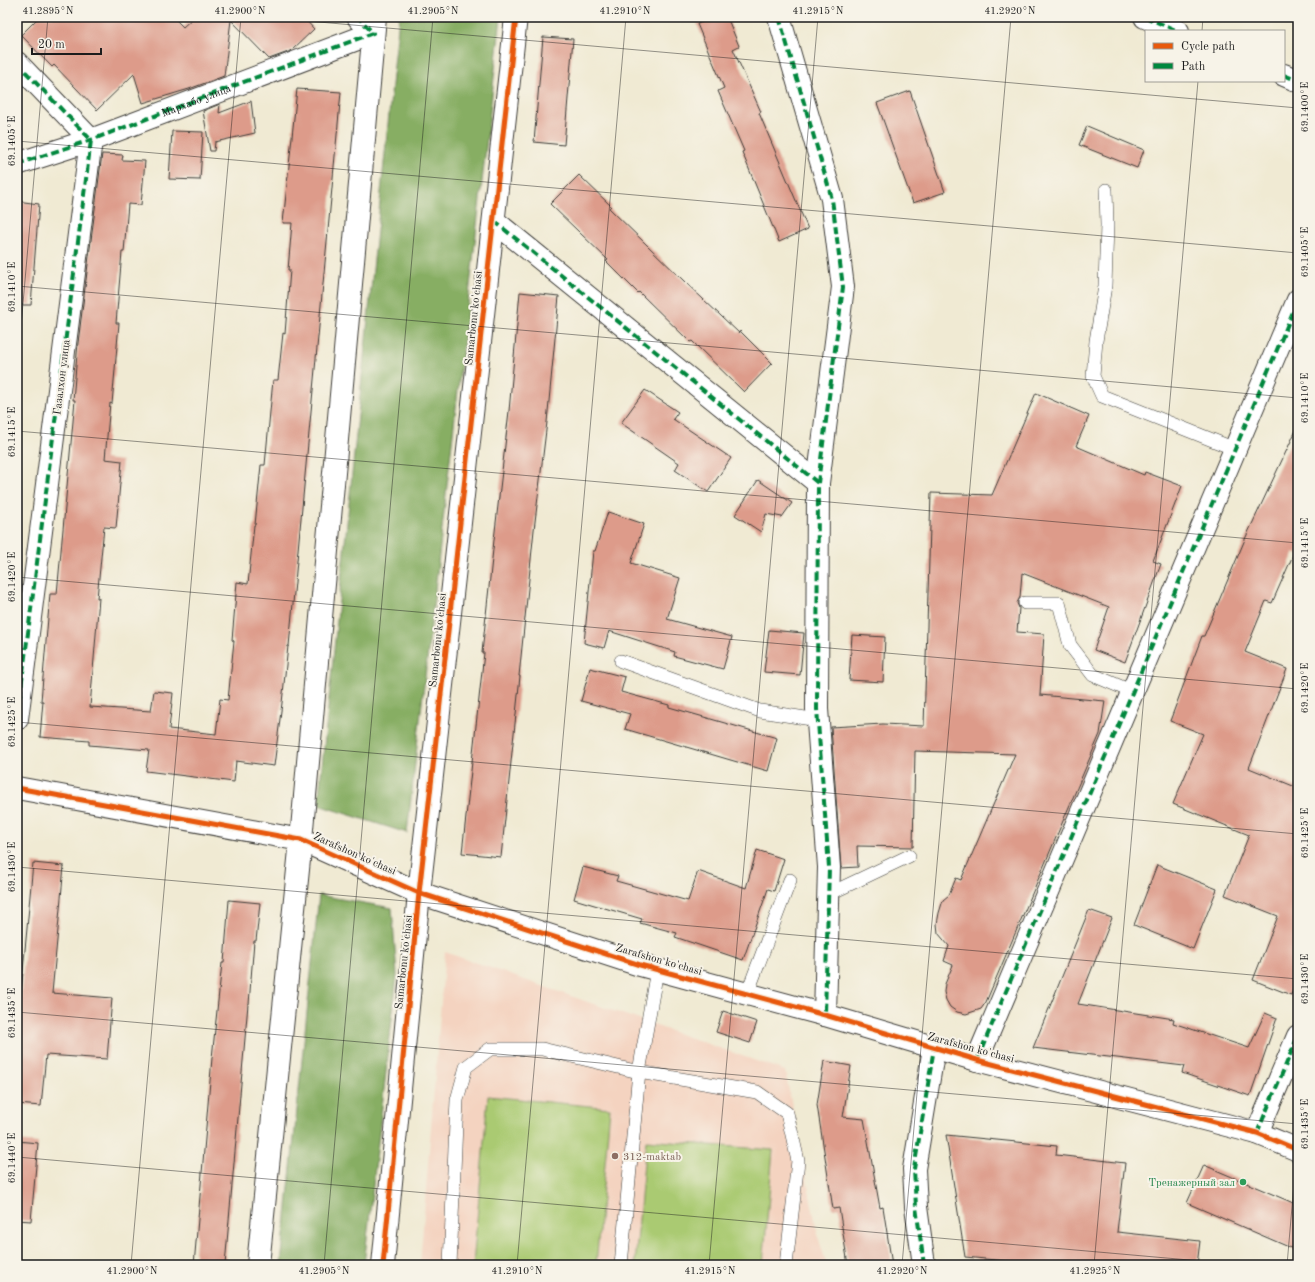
<svg xmlns="http://www.w3.org/2000/svg" width="1315" height="1282" font-family="'Old Standard TT',serif">
	<style>
		.built { fill: #f4d3c0 }
		.green { fill: #aaca72; stroke: #637347 }
		.forest { fill: #87ae64; stroke: #526540 }
		.building { fill: #dd9b8a }
		.lines { fill: none; stroke-linecap: round; stroke-linejoin: round }
		.service-casing { stroke: #3c3b37; stroke-width: 14 }
		.minor-casing { stroke: #3c3b37; stroke-width: 24 }
		.tertiary-casing { stroke: #3c3b37; stroke-width: 24 }
		.service { stroke: #fff; stroke-width: 13 }
		.minor { stroke: #fff; stroke-width: 22 }
		.tertiary { stroke: #fff; stroke-width: 22 }
		.quiet { stroke: #00873e; stroke-width: 4; stroke-dasharray: 8 4; stroke-linecap: butt }
		.cycleway-casing { stroke: #f7f3e8; stroke-width: 8 }
		.cycleway { stroke: #e8590c; stroke-width: 5 }
		.ticks { fill: none; stroke: #1c1c1c; stroke-width: 1; stroke-opacity: 0.45 }
		.education-dot { fill: #8d6e63; stroke: #f7f3e8; stroke-width: 1.5 }
		.leisure-dot { fill: #2e9e5b; stroke: #f7f3e8; stroke-width: 1.5 }
		.labels { text-anchor: middle; stroke-width: 4; stroke-linejoin: round; paint-order: stroke }
		.street-label { font-size: 11px; fill: #1c1c1c; stroke: #f7f3e8 }
		.education-label { font-size: 11px; fill: #785e54; stroke: #f7f3e8; text-anchor: start }
		.leisure-label { font-size: 11px; fill: #27864d; stroke: #f7f3e8; text-anchor: end }
		.neatline { fill: none; stroke: #1c1c1c; stroke-width: 1.5 }
		.ticks-label { font-size: 10px; text-anchor: middle; fill: #1c1c1c }
	</style>
	<rect width="100%" height="100%" fill="#f7f3e8"/>
	<filter id="ink" filterUnits="userSpaceOnUse"><feTurbulence type="fractalNoise" baseFrequency=".025" numOctaves="2"/><feDisplacementMap in="SourceGraphic" scale="8" xChannelSelector="R" yChannelSelector="G"/><feConvolveMatrix kernelMatrix="1 2 1 2 8 2 1 2 1" color-interpolation-filters="sRGB"/></filter>
	<filter id="wash" filterUnits="userSpaceOnUse"><feTurbulence type="fractalNoise" baseFrequency=".012" numOctaves="4" result="noise"/><feDisplacementMap in="SourceGraphic" scale="16" xChannelSelector="R" yChannelSelector="G"/><feGaussianBlur stdDeviation="0.9" result="paint"/><feColorMatrix in="noise" values="0 0 0 0 0 0 0 0 0 0 0 0 0 0 0 0 0 1.4 0 .05"/><feComposite in="paint" operator="in"/></filter>
	<g filter="url(#wash)">
		<rect width="100%" height="100%" fill="#f0ead3"/>
		<!-- built -->
		<path class="built" d="M445 952 785 1071 819 1240 827 1265H420Z"/>
		<!-- green -->
		<g class="green">
			<path d="M488 1096 610 1108 596 1265H473Z"/>
			<path d="M646 1140 773 1150 763 1265H635Z"/>
		</g>
		<!-- forest -->
		<g class="forest">
			<path d="M399 17H501L407 833 318 805Z"/>
			<path d="M319 895 392 908 397 975 364 1265H281Z"/>
		</g>
		<g id="blocks">
			<!-- building -->
			<g class="building">
				<path d="M39 17H173L183 27 194 17H303L314 29 291 51 269 59 231 20 224 76 189 89 143 103 134 74 97 110 54 65 52 67 21 35Z"/>
				<path d="M714 17H727L739 46 733 49 761 112 759 113 808 229 779 242 742 152 744 151 718 91 724 88 697 24Z"/>
				<path d="M543 37 573 39 564 145 534 142Z"/>
				<path d="M297 89 341 92 289 646H288L282 703 274 766 236 761 234 782 146 771 149 750 89 745V741L40 737 43 701H41L50 594H57L75 400H73L78 343 102 154 123 155 122 160 145 161 141 205 128 204 124 252H122L116 323H119L112 404 110 403 105 459 122 461 116 528 104 527 97 598H99L90 707 151 711 154 691 173 693 169 729 216 734 220 699 228 700 234 641 232 640 237 582 248 584 254 525H255L261 465H265L273 380H278L283 333 285 334 290 270H288L292 223H283Z"/>
				<path d="M910 91 945 192 913 203 877 103Z"/>
				<path d="M251 101 255 133 215 142 214 151H210L203 111 220 104 219 113Z"/>
				<path d="M1087 126 1144 150 1137 168 1079 145Z"/>
				<path d="M172 131 203 132 200 180 169 179Z"/>
				<path d="M579 175 611 206 609 208 685 282 739 333 740 331 772 363 744 392 692 341 690 342 639 292 638 293 606 261 608 260 550 204Z"/>
				<path d="M17 201 39 204 31 305H17Z"/>
				<path d="M520 292 559 296 547 422 534 530 519 676H520L501 857 462 853 484 653H482L494 540 509 411Z"/>
				<path d="M645 390 678 412 673 419 731 458 708 492 675 470 679 463 621 423Z"/>
				<path d="M1036 393 1089 416 1076 446 1144 475 1145 472 1182 486 1153 561 1161 564 1125 662 1094 650 1109 607 1022 573 1020 597 1017 603 1019 608 1017 632 1044 634 1040 695 1105 701 1100 734 986 1002 981 1009 966 1014 957 1012 950 1007 946 1000 944 992 945 984 953 965 944 961 949 946 938 933 937 924 939 913 943 900 949 895 956 878 961 880 1015 754 915 751 913 847 857 846 858 867 841 868 831 727 883 724 924 726 931 493 992 495Z"/>
				<path d="M1298 426V555L1294 553 1272 603 1266 601 1245 652 1287 669 1249 768 1298 788V978L1291 995 1253 980 1278 916 1225 895 1249 835 1173 804 1203 734 1170 721 1202 636H1204L1246 537Z"/>
				<path d="M758 480 792 503 782 517 766 514 761 532 735 515Z"/>
				<path d="M608 512 644 524 631 563 680 578 667 619 732 637 723 669 674 656 675 652 609 631 604 648 584 643 593 551H595Z"/>
				<path d="M769 630 804 633 800 675 764 672Z"/>
				<path d="M852 635 885 637 883 682 849 680Z"/>
				<path d="M590 668 625 677 621 692 669 705V707L777 738 768 771 625 729 630 714 581 701Z"/>
				<path d="M757 850 784 859 774 891 768 889 743 960 675 937 677 933 640 923 642 919 574 899 583 867 618 876 616 881 688 901 698 871 746 888Z"/>
				<path d="M33 863 64 866 52 993 112 998 107 1059 46 1055 41 1106 17 1104V1037Z"/>
				<path d="M1157 865 1217 889 1193 949 1134 925Z"/>
				<path d="M229 900 260 903 256 941H254L249 1004H248L225 1265H194L212 1058 222 963H224Z"/>
				<path d="M1089 910 1112 918 1078 1004 1174 1019 1173 1023 1249 1048 1265 1013 1277 1018 1250 1096 1182 1073 1184 1066 1033 1048Z"/>
				<path d="M723 1011 757 1022 750 1043 716 1032Z"/>
				<path d="M824 1061 851 1066 843 1117 864 1119 880 1208 883 1207 892 1265H848L839 1208 833 1209 817 1105Z"/>
				<path d="M946 1135 1057 1146 1056 1155 1125 1163 1117 1232 1200 1241 1197 1265H1046L965 1257Z"/>
				<path d="M17 1141 38 1143 31 1221 17 1220Z"/>
				<path d="M1204 1165 1298 1205V1251L1187 1203Z"/>
			</g>
		</g>
	</g>
	<g filter="url(#ink)">
		<use href="#blocks" fill-opacity="0" stroke="#3c3b37" stroke-width="1"/>
		<g class="lines">
			<!-- service casing -->
			<g class="service-casing">
				<g id="service">
					<path d="M1106 190 1107 225 1105 286 1096 341 1093 376 1102 396 1235 449"/>
					<path d="M1025 603H1059L1070 645 1093 675 1133 692"/>
					<path d="M621 661 760 711 818 720"/>
					<path d="M829 894 909 856"/>
					<path d="M747 994 790 880"/>
					<path d="M450 1265 457 1100 466 1067 490 1049H542L639 1072 757 1092 787 1113 798 1161 786 1265"/>
					<path d="M621 1265 639 1072 657 970"/>
				</g>
			</g>
			<!-- minor casing -->
			<g class="minor-casing">
				<g id="minor">
					<path d="M779 17 832 199 843 287 818 483 817 709 829 867 825 1015"/>
					<path d="M1145 17 1178 31"/>
					<path d="M17 63 91 140 17 719"/>
					<path d="M1284 75 1298 81"/>
					<path id="s1" d="M17 164 91 140 373 33 358 17"/>
					<path d="M494 221 818 483"/>
					<path d="M301 840 375 17"/>
					<path d="M419 893 516 17"/>
					<path d="M977 1060 1298 300"/>
					<path d="M1257 1133 1298 1036"/>
					<path d="M924 1265 916 1207 914 1169 934 1048"/>
				</g>
			</g>
			<!-- tertiary casing -->
			<g class="tertiary-casing">
				<g id="tertiary">
					<path d="M17 788 301 840 419 893 640 965 825 1015 977 1060 1257 1133 1298 1150"/>
					<path d="M258 1265 301 840"/>
					<path d="M383 1265 419 893"/>
				</g>
			</g>
			<!-- service -->
			<use href="#service" class="service"/>
			<!-- minor -->
			<use href="#minor" class="minor"/>
			<!-- tertiary -->
			<use href="#tertiary" class="tertiary"/>
			<!-- quiet -->
			<g class="quiet">
				<path d="M779 17 832 199 843 287 818 483 817 709 829 867 825 1015"/>
				<path d="M1145 17 1178 31"/>
				<path d="M17 63 91 140 17 719"/>
				<path d="M1284 75 1298 81"/>
				<path d="M17 164 91 140 373 33 358 17"/>
				<path d="M494 221 818 483"/>
				<path d="M977 1060 1298 300"/>
				<path d="M1257 1133 1298 1036"/>
				<path d="M924 1265 916 1207 914 1169 934 1048"/>
			</g>
			<!-- cycleway casing -->
			<g class="cycleway-casing">
				<g id="cycleway">
					<path d="M17 788 301 840 419 893 640 965 825 1015 977 1060 1257 1133 1298 1150"/>
					<path d="M383 1265 419 893 516 17"/>
				</g>
			</g>
			<!-- cycleway -->
			<use href="#cycleway" class="cycleway"/>
		</g>
	</g>
	<!-- ticks -->
	<path class="ticks" d="M262 17 1298 108M1202 31 1203 17M17 141 1298 253M17 286 1298 398M17 372 48 17M17 431 1298 543M17 577 1298 689M17 722 1298 834M17 867 1298 979M17 1012 1298 1124M17 1157 1246 1265M131 1265 241 17M324 1265 433 17M517 1265 626 17M709 1265 818 17M902 1265 1011 17M1094 1265 1198 81M1287 1265 1298 1137"/>
	<!-- markers -->
	<circle class="education-dot" cx="615" cy="1156" r="4"/>
	<circle class="leisure-dot" cx="1243" cy="1182" r="4"/>
	<g class="labels">
		<!-- street labels -->
		<g class="street-label">
			<text dy="4" stroke="none"><textPath href="#s1" startOffset="190">Мархабо улица</textPath></text>
			<text transform="translate(473 318) rotate(-84)" y="4">Samarbonu ko'chasi</text>
			<text transform="translate(61 377) rotate(-83)" y="4">Газалхон улица</text>
			<text transform="translate(437 640) rotate(-84)" y="4">Samarbonu ko'chasi</text>
			<text transform="translate(355 853) rotate(24)" y="4">Zarafshon ko'chasi</text>
			<text transform="translate(659 959) rotate(16)" y="4">Zarafshon ko'chasi</text>
			<text transform="translate(403 962) rotate(-84)" y="4">Samarbonu ko'chasi</text>
			<text transform="translate(971 1047) rotate(15)" y="4">Zarafshon ko'chasi</text>
		</g>
		<!-- education labels -->
		<g class="education-label">
			<text x="623" y="1160">312-maktab</text>
		</g>
		<!-- leisure labels -->
		<g class="leisure-label">
			<text x="1235" y="1186">Тренажерный зал</text>
		</g>
	</g>
	<!-- margin -->
	<rect width="1315" height="1282" fill="none" stroke="#f7f3e8" stroke-width="44"/>
	<!-- legend -->
	<rect x="1145" y="30" width="140" height="52" fill="#f7f3e8" stroke="#9f9d96"/>
	<rect x="1153" y="43" width="20" height="6" fill="#e8590c" stroke="#9f9d96"/>
	<text x="1181" y="50" font-size="12" fill="#1c1c1c">Cycle path</text>
	<rect x="1153" y="63" width="20" height="6" fill="#00873e" stroke="#9f9d96"/>
	<text x="1181" y="70" font-size="12" fill="#1c1c1c">Path</text>
	<!-- scale -->
	<path d="M32 48v6h69v-6" fill="none" stroke="#1c1c1c" stroke-width="2"/>
	<text x="38" y="48" font-size="12" fill="#1c1c1c" stroke="#f7f3e8" stroke-width="3" paint-order="stroke">20 m</text>
	<rect x="22" y="22" width="1271" height="1238" class="neatline"/>
	<g class="ticks-label">
		<text x="48" y="14">41.2895°N</text>
		<text x="240" y="14">41.2900°N</text>
		<text x="433" y="14">41.2905°N</text>
		<text x="625" y="14">41.2910°N</text>
		<text x="818" y="14">41.2915°N</text>
		<text x="1010" y="14">41.2920°N</text>
		<text transform="translate(1304 107) rotate(-90)" y="4">69.1400°E</text>
		<text transform="translate(11 141) rotate(-90)" y="4">69.1405°E</text>
		<text transform="translate(1304 252) rotate(-90)" y="4">69.1405°E</text>
		<text transform="translate(11 287) rotate(-90)" y="4">69.1410°E</text>
		<text transform="translate(1304 398) rotate(-90)" y="4">69.1410°E</text>
		<text transform="translate(11 432) rotate(-90)" y="4">69.1415°E</text>
		<text transform="translate(1304 543) rotate(-90)" y="4">69.1415°E</text>
		<text transform="translate(11 577) rotate(-90)" y="4">69.1420°E</text>
		<text transform="translate(1304 688) rotate(-90)" y="4">69.1420°E</text>
		<text transform="translate(11 722) rotate(-90)" y="4">69.1425°E</text>
		<text transform="translate(1304 833) rotate(-90)" y="4">69.1425°E</text>
		<text transform="translate(11 867) rotate(-90)" y="4">69.1430°E</text>
		<text transform="translate(1304 979) rotate(-90)" y="4">69.1430°E</text>
		<text transform="translate(11 1013) rotate(-90)" y="4">69.1435°E</text>
		<text transform="translate(1304 1124) rotate(-90)" y="4">69.1435°E</text>
		<text transform="translate(11 1158) rotate(-90)" y="4">69.1440°E</text>
		<text x="132" y="1274">41.2900°N</text>
		<text x="324" y="1274">41.2905°N</text>
		<text x="517" y="1274">41.2910°N</text>
		<text x="710" y="1274">41.2915°N</text>
		<text x="902" y="1274">41.2920°N</text>
		<text x="1095" y="1274">41.2925°N</text>
	</g>
</svg>
